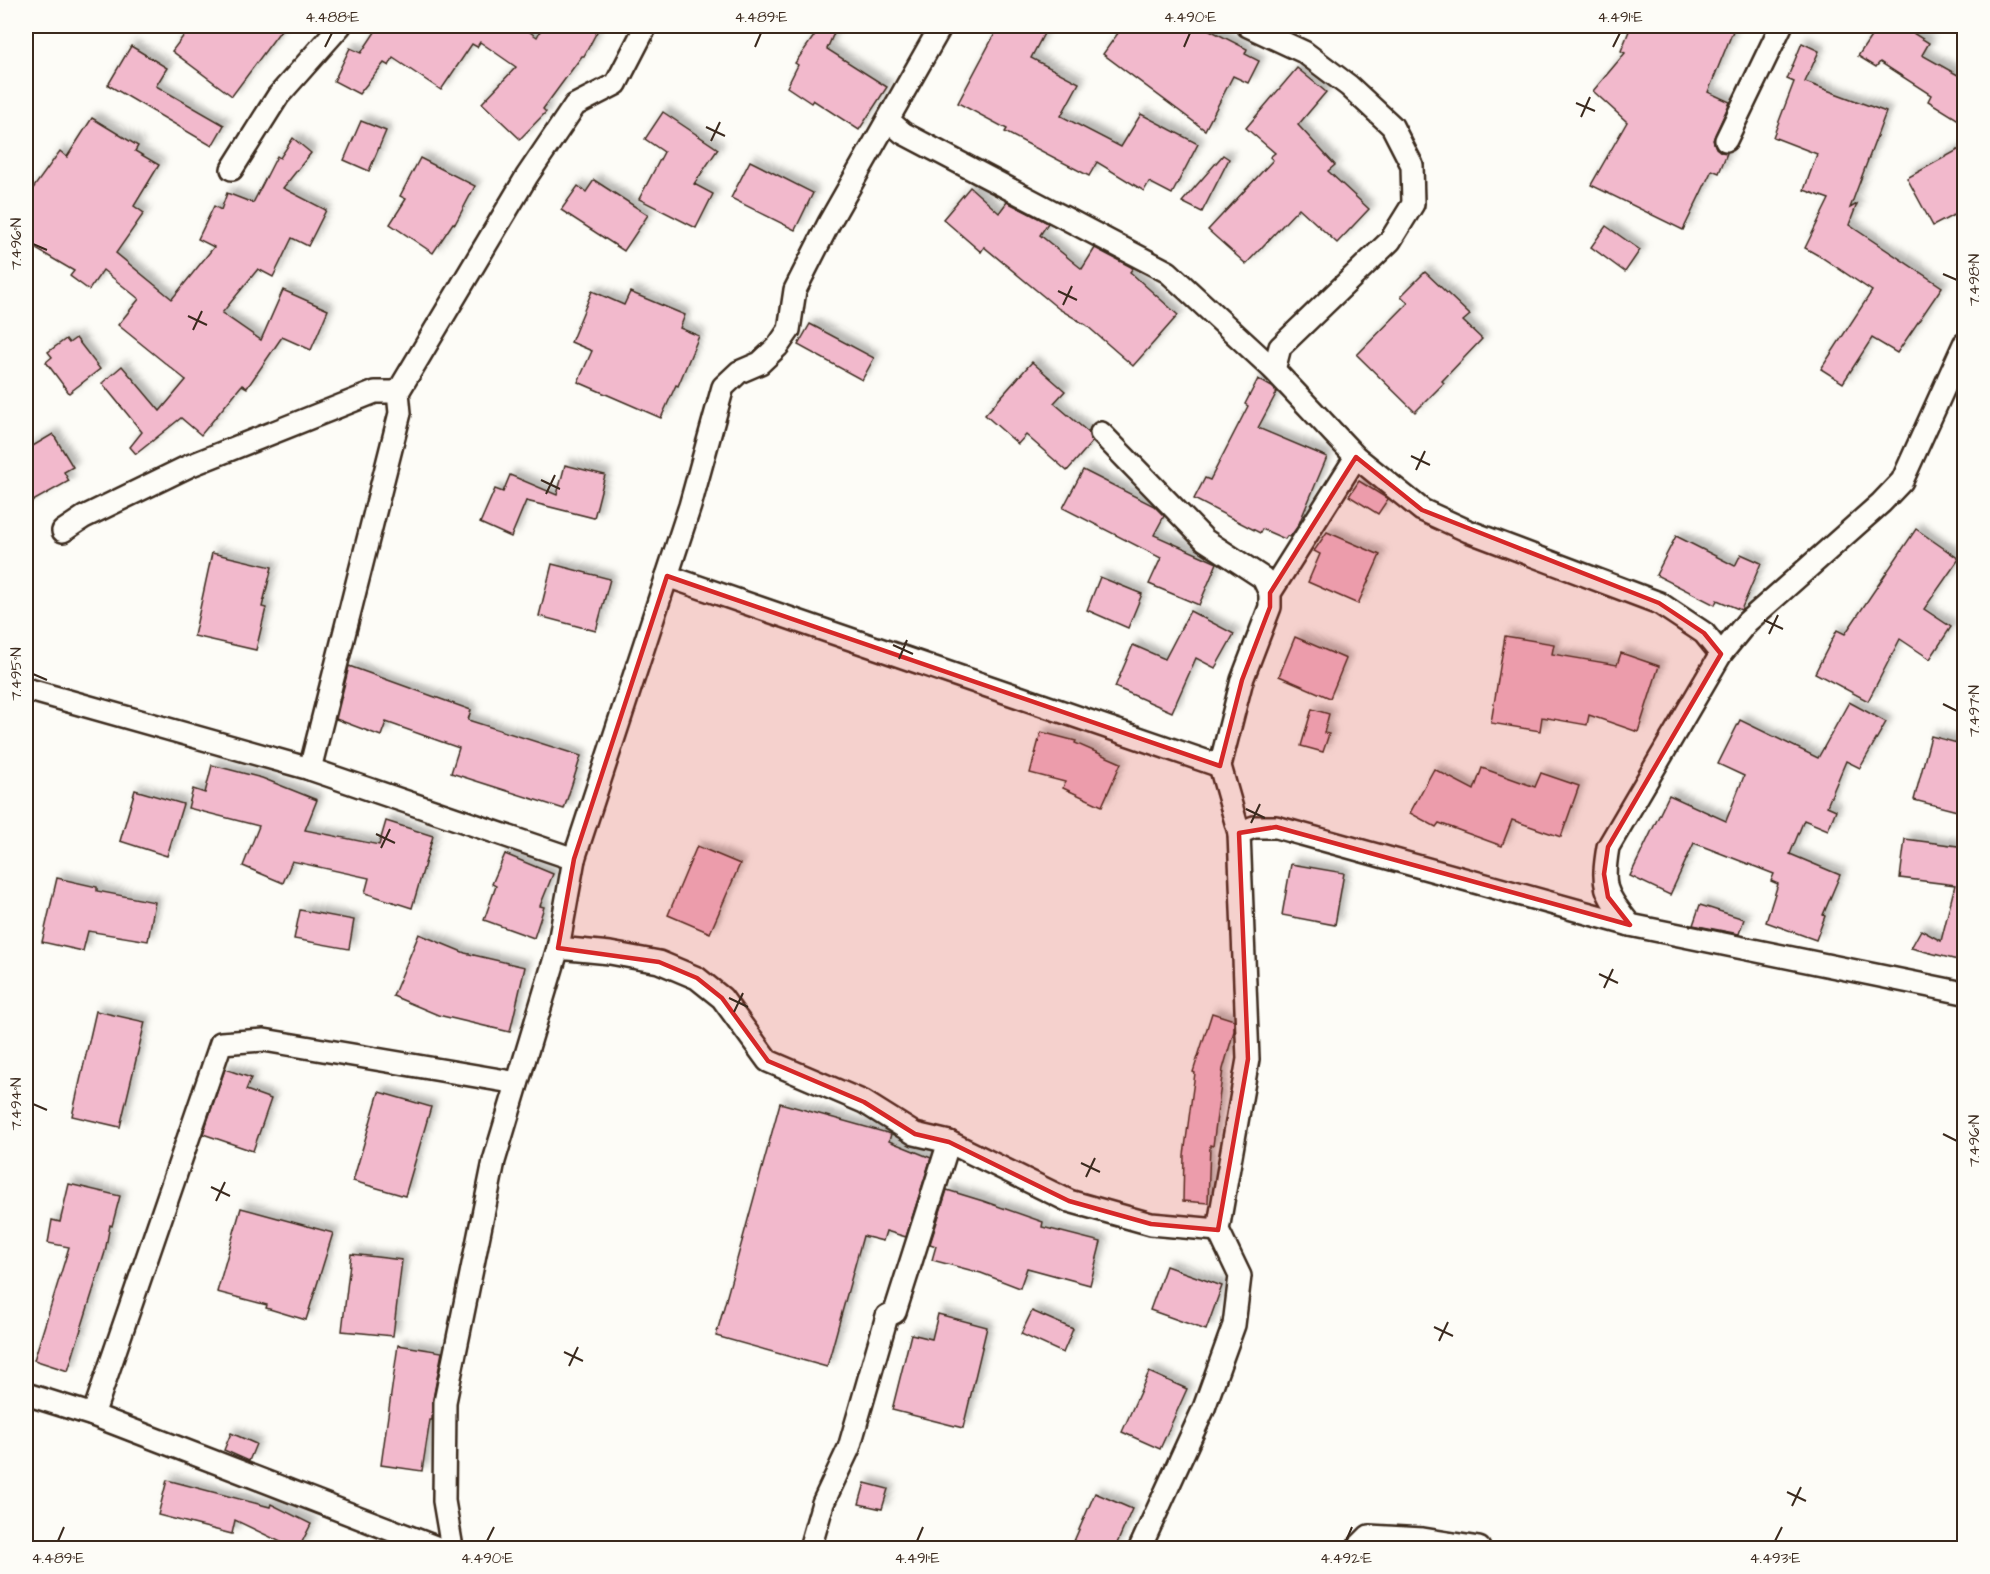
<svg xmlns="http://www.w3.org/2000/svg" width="1990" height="1574" font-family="'Architects Daughter',sans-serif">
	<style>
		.building { fill: #f2b9cc; stroke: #3b2a1e; stroke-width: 1.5; filter: url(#shadow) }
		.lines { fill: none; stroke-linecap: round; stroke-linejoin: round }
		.street-casing { stroke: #3b2a1e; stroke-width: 26 }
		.street { stroke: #fdfcf7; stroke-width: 21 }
		.marked { fill: #d62828; fill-opacity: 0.2; stroke: #d62828; stroke-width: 4.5; stroke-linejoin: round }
		.ticks { fill: none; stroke: #3b2a1e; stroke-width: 2 }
		.neatline { fill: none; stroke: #3b2a1e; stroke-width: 2 }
		.ticks-label { font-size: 15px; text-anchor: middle; fill: #3b2a1e }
	</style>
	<defs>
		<filter id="shadow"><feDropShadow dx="5.5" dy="-5.5" stdDeviation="3" flood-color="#0004"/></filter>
	</defs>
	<rect width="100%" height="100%" fill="#fdfcf7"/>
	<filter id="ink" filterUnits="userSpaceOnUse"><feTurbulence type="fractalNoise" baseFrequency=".0167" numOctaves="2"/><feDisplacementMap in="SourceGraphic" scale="12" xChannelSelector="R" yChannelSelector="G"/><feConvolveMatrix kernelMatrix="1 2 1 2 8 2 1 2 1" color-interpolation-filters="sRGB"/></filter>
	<g filter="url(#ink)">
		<!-- building -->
		<g class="building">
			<path d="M191 26H284L232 96 172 51Z"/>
			<path d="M379 26H521L537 37 543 26H600L584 56H582L543 109 546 112 520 139 482 103 516 67 480 42 477 47 472 44 441 90 393 58 389 66 384 63 359 94 334 81 350 48 361 53Z"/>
			<path d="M821 26H837L827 49 887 87 859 130 813 100 811 103 787 87 798 65 795 63Z"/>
			<path d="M999 26H1048L1031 58 1079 83 1061 116 1121 147 1141 114 1198 144 1172 194 1149 182 1144 191 1097 162 1089 176 1005 132 1007 129 958 103Z"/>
			<path d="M1123 26H1202L1247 49 1245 54 1259 61 1248 83 1233 76 1205 130 1103 54Z"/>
			<path d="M1631 26H1735L1708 92 1730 102 1713 140 1716 148 1721 152 1727 153 1719 173 1712 170 1683 230 1591 185 1627 122 1593 91 1625 53 1621 51Z"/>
			<path d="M1878 26H1902L1929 43 1922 55 1965 79V124L1928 101 1931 95 1880 62 1876 67 1858 56Z"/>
			<path d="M1802 43 1819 51 1805 82 1886 112 1850 208 1857 204 1849 225 1942 287 1897 353 1872 338 1843 383 1821 369 1872 291 1821 257 1805 248 1829 199 1804 190 1817 154 1773 137 1794 82 1787 79Z"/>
			<path d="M131 46 167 68 156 86 224 125 212 146 108 85Z"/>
			<path d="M1297 68 1326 92 1298 125 1335 165 1328 171 1369 209 1337 243 1299 208 1246 264 1208 230 1273 160 1270 157 1275 153 1246 128Z"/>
			<path d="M663 112 718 149 694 184 713 194 696 228 639 199 664 152 645 139Z"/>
			<path d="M92 118 138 146 135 151 159 165 134 206 144 213 116 253 172 299 214 247 198 239 214 206 221 210 227 193 253 203 277 156 280 158 293 138 311 153 283 188 326 210 308 246 292 238 273 277 258 269 222 313 261 340 283 290 328 310 311 350 282 337 247 388 242 385 201 435 181 418 136 454 130 447 142 432 102 383 122 366 160 411 186 380 118 325 139 299 103 270 89 290 70 276 74 271 26 243V198L60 151 67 157Z"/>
			<path d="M361 121 386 131 369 171 344 160Z"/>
			<path d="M1965 146V209L1933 226 1907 178Z"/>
			<path d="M1223 155 1229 159 1202 212 1182 202Z"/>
			<path d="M420 158 475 186 455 224 453 223 433 253 390 224 406 199 400 196Z"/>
			<path d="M750 161 813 193 795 230 731 198Z"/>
			<path d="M594 180 648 215 624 251 561 210 578 186 586 192Z"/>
			<path d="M970 187 999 213 1007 202 1048 223 1040 235 1082 269 1095 248 1133 268 1130 272 1178 315 1133 366 1086 325 1059 309 984 247 981 252 943 219Z"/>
			<path d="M1606 226 1640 250 1625 272 1591 247Z"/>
			<path d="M1425 272 1470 315 1463 321 1482 339 1442 381 1444 383 1415 412 1357 355 1408 303 1401 296Z"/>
			<path d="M592 291 624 305 630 292 685 315 680 328 699 336 678 386 676 385 661 418 578 382 592 351 571 342Z"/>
			<path d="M810 324 874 358 862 380 798 345Z"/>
			<path d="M76 338 100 369 69 393 46 362 52 357 48 352 66 339 69 343Z"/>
			<path d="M1032 362 1065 391 1054 403 1089 433 1092 442 1067 471 1026 435 1018 444 985 415Z"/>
			<path d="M1258 379 1272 387 1277 392 1258 428 1327 457 1298 526 1290 537 1287 536 1285 539 1262 529 1260 533 1194 499 1205 478 1210 480 1248 406 1245 404Z"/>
			<path d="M53 434 73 467 64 472 69 481 26 505V450Z"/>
			<path d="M565 465 605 475 594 518 526 501 511 537 480 523 495 489 503 492 510 475 557 495Z"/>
			<path d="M1083 470 1154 506 1164 516 1154 535 1217 563 1199 605 1149 584 1161 558 1063 508Z"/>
			<path d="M1359 481 1388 499 1378 514 1349 496Z"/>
			<path d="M1916 529 1959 559 1924 609 1951 627 1930 659 1900 639 1868 701 1815 673 1837 630 1845 634Z"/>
			<path d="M1327 532 1380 555 1358 604 1308 582 1320 554 1314 551Z"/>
			<path d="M1676 536 1735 566 1741 554 1761 563 1741 610 1717 600 1715 605 1656 575Z"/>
			<path d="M212 553 272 567 262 607 266 608 256 650 194 636Z"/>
			<path d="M552 564 610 579 596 631 539 616Z"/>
			<path d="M1100 577 1142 594 1128 628 1087 610Z"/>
			<path d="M1190 611 1234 634 1215 668 1196 658 1172 712 1115 687 1133 645 1165 659Z"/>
			<path d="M1505 636 1554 644 1552 654 1617 665 1621 653 1659 666 1638 732 1589 715 1587 725 1542 717 1540 731 1491 723Z"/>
			<path d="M1295 637 1346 659 1330 698 1279 676Z"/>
			<path d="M349 666 471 710 468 720 581 756 564 809 451 773 459 748 386 722 381 736 336 719Z"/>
			<path d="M1849 702 1886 722 1860 768 1846 761 1827 806 1836 810 1828 830 1804 820 1790 854 1840 875 1823 915 1825 916 1816 940 1766 922 1778 884 1771 881 1774 874 1694 843 1670 895 1630 876 1669 795 1726 821 1744 776 1718 764 1740 720 1818 758Z"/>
			<path d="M1312 709 1329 714 1324 733 1329 734 1323 752 1301 746Z"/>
			<path d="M1041 732 1076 741 1075 743 1121 763 1102 806 1063 788 1065 782 1030 773Z"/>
			<path d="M1931 736 1965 745V813L1914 800Z"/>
			<path d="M212 765 262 778 317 800 305 830 379 845 386 821 433 836 412 908 365 893 369 878 292 861 283 883 243 866 259 826 188 808 193 789 205 793Z"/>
			<path d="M1482 768 1535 787 1541 773 1579 786 1561 837 1512 820 1502 846 1439 823 1436 827 1410 813 1434 769 1474 790Z"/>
			<path d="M135 790 183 804 167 856 120 841Z"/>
			<path d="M1905 839 1965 847V938L1961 952 1965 955V962L1911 948 1921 930 1941 941 1955 885 1900 878Z"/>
			<path d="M697 846 740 864 710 933 668 915Z"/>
			<path d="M505 854 553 874 540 906 544 907 534 938 484 920 496 886 492 884Z"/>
			<path d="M1291 864 1344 873 1335 925 1282 915Z"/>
			<path d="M57 878 97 887V891L155 902 148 941 88 931 83 951 42 942Z"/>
			<path d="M1700 905 1744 919 1739 934 1693 925Z"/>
			<path d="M300 910 354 920 349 949 294 939Z"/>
			<path d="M419 934 465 953 525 967 510 1032 438 1015 393 996Z"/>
			<path d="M96 1011 145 1022 120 1127 72 1116Z"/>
			<path d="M1212 1013 1234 1020V1031L1223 1069 1213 1146 1210 1145 1208 1203 1183 1201 1184 1155 1195 1073 1193 1072Z"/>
			<path d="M225 1069 251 1078 246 1090 271 1099 253 1151 203 1134Z"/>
			<path d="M379 1092 431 1107 405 1196 353 1181Z"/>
			<path d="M780 1103 891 1134 889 1141 931 1158 906 1237 886 1231 883 1241 863 1236 827 1367 716 1336Z"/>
			<path d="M69 1184 120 1196 112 1226 110 1225 105 1252 68 1371 34 1360 69 1247 48 1243 52 1220 60 1222Z"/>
			<path d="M947 1190 983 1201 1043 1222 1042 1227 1101 1242 1090 1285 1027 1268 1020 1288 981 1273 932 1260 936 1246 930 1244Z"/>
			<path d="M241 1208 333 1233 306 1320 266 1308 267 1305 217 1292Z"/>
			<path d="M351 1254 402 1260 393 1336 342 1331Z"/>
			<path d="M1166 1266 1222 1286 1206 1330 1150 1310Z"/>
			<path d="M1032 1311 1073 1329 1063 1353 1021 1334Z"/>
			<path d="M938 1314 987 1327 963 1428 892 1410 911 1334 932 1339Z"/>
			<path d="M398 1345 442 1352 433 1399 432 1420H430L422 1471 381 1465Z"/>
			<path d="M1149 1372 1187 1389 1160 1449 1122 1432Z"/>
			<path d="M231 1433 256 1444 249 1461 224 1450Z"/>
			<path d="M167 1480 270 1507 271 1504 311 1524 299 1548H293L235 1520 232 1534 158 1515Z"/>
			<path d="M865 1483 888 1489 882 1509 859 1504Z"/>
			<path d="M1095 1493 1132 1509 1115 1548H1071Z"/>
		</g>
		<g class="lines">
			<!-- street casing -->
			<g class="street-casing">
				<g id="street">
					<path d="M1248 26 1304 52 1349 86 1392 126 1412 165 1413 204 1390 241 1280 347 1274 370"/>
					<path d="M888 120 903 133 1168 272 1274 370 1356 457 1422 510 1468 531 1659 603 1704 633 1721 654"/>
					<path d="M1726 140 1781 26"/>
					<path d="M232 169 278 96 340 26"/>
					<path d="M1101 433 1205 540 1263 578 1270 593"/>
					<path d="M63 531 84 517 189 466 375 392H398"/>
					<path d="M667 576 1220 766"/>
					<path d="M26 689 310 769 574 859"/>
					<path d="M310 769 400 413 398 392 527 176 575 105 616 84 646 26"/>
					<path d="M1239 833 1254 827H1276L1630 925 1964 993"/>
					<path d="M1630 925C1605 892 1601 889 1608 847L1721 654 1747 622 1881 503 1902 481 1964 344"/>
					<path d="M558 948 610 953 659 962 697 978 722 998 768 1061 864 1102 915 1134 949 1142 1069 1201 1151 1224 1218 1230"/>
					<path d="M26 1394 93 1415 438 1548"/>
					<path d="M93 1415 221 1043 264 1040 517 1083"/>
					<path d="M452 1548 444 1501 445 1402 494 1161 558 948 574 859 690 506 723 387 739 372 760 363 778 346 789 330 795 290 829 223 941 26"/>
					<path d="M810 1548 823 1503 849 1448 887 1316 895 1312 949 1142"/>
					<path d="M1140 1548 1204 1408 1234 1325 1240 1276 1218 1230 1248 1059 1239 833 1220 766 1242 680 1270 607V593L1356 457"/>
					<path d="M1357 1548 1369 1536 1423 1539 1479 1548"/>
				</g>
			</g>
			<!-- street -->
			<use href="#street" class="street"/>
		</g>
	</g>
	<!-- marked area -->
	<path class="marked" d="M1356 457 1422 510 1659 603 1704 633 1721 654 1608 847 1604 874 1608 897 1630 925 1276 827 1239 833 1248 1059 1218 1230 1151 1224 1069 1201 949 1142 915 1134 864 1102 768 1061 722 998 697 978 659 962 558 948 574 859 667 576 1220 766 1242 680 1270 607V593Z"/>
	<!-- ticks -->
	<path class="ticks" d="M325 47 332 33M755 47 761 33M1184 47 1190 33M1613 47 1620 33M1576 103 1595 111M1581 117 1590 97M706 127 725 136M711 141 720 122M33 244 47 250M1943 274 1957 280M1058 291 1077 300M1063 305 1072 286M188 316 207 325M193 330 202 311M1411 456 1430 465M1416 470 1425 451M541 480 560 489M546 494 555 475M1764 620 1783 629M1769 634 1778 615M893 645 913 654M899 659 907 640M33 674 47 680M1943 704 1957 711M1246 809 1265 818M1251 823 1260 804M376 834 395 843M381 848 390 829M1599 974 1618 983M1604 988 1613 969M729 998 748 1007M734 1012 743 993M33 1104 47 1110M1943 1134 1957 1141M1081 1163 1100 1172M1086 1177 1095 1158M211 1187 230 1196M216 1201 225 1182M1434 1327 1453 1336M1439 1341 1448 1322M564 1352 583 1361M569 1366 578 1347M1787 1492 1806 1501M1792 1506 1801 1487M58 1541 64 1527M487 1541 494 1527M917 1541 923 1527M1346 1541 1352 1527M1775 1541 1782 1527"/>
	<!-- margin -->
	<rect width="1990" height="1574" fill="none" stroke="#fdfcf7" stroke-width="66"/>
	<rect x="33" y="33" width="1924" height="1508" class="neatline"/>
	<g class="ticks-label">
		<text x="332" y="22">4.488°E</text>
		<text x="761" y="22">4.489°E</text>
		<text x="1190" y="22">4.490°E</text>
		<text x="1620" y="22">4.491°E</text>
		<text transform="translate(16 244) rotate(-90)" y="5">7.496°N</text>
		<text transform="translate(1974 280) rotate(-90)" y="5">7.498°N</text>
		<text transform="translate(16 674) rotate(-90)" y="5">7.495°N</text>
		<text transform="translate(1974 711) rotate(-90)" y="5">7.497°N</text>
		<text transform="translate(16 1104) rotate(-90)" y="5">7.494°N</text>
		<text transform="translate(1974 1141) rotate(-90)" y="5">7.496°N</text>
		<text x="58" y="1563">4.489°E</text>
		<text x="487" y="1563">4.490°E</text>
		<text x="917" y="1563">4.491°E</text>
		<text x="1346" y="1563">4.492°E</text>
		<text x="1775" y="1563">4.493°E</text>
	</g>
</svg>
